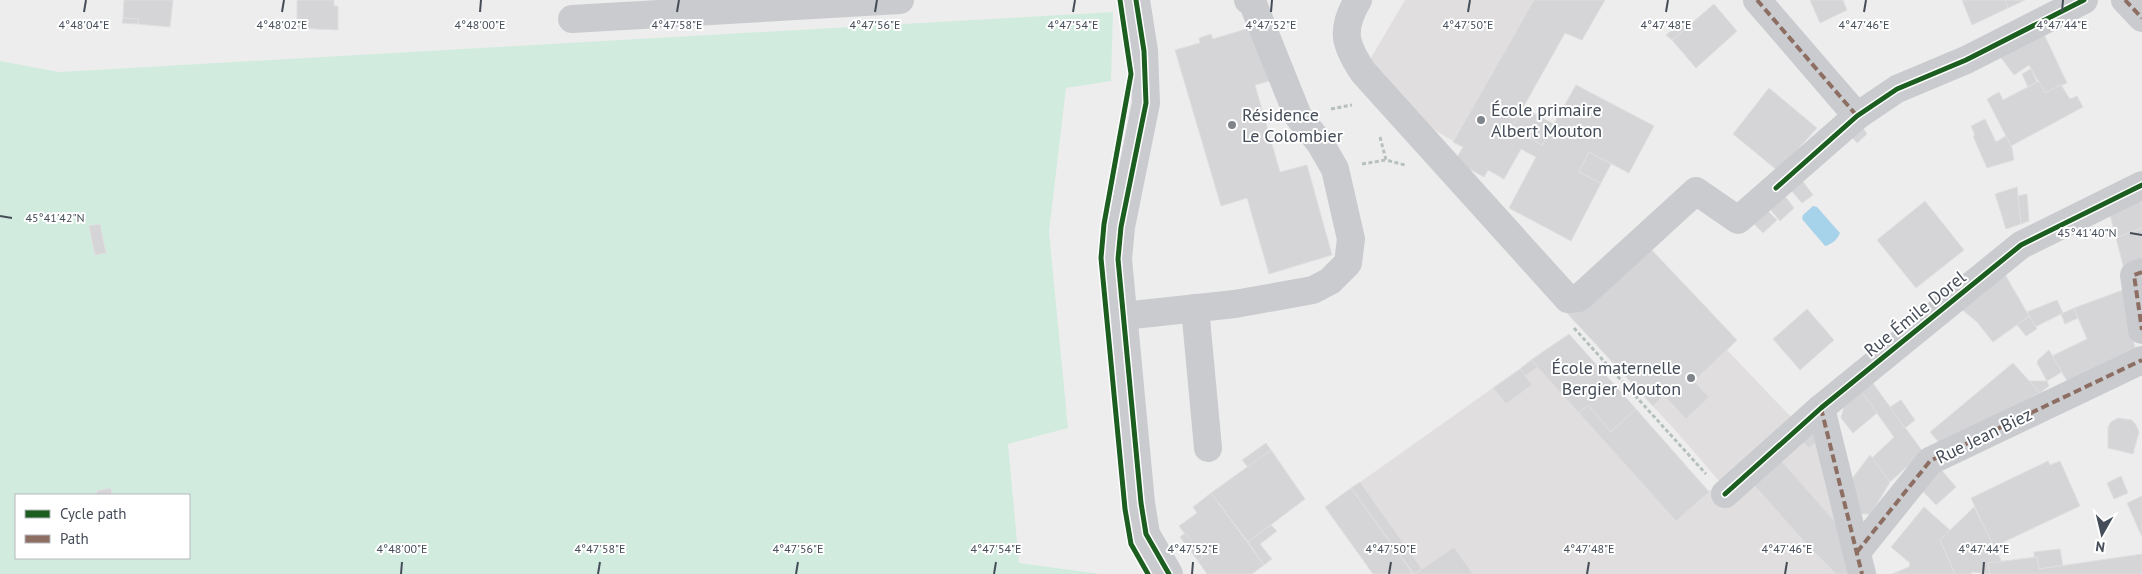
<svg xmlns="http://www.w3.org/2000/svg" width="2142" height="574" font-family="'PT Sans',sans-serif">
	<style>
		.education { fill: #e0dede }
		.green { fill: #d1ecdf; fill-rule: evenodd }
		.water { fill: #a7d3ea }
		.building { fill: #d5d5d7; stroke: #dfdfe0 }
		.lines { fill: none; stroke-linecap: round; stroke-linejoin: round }
		.path { stroke: #b6c1bf; stroke-width: 3; stroke-dasharray: 4 2.5; stroke-linecap: butt }
		.minor { stroke: #c9cbce; stroke-width: 28 }
		.quiet { stroke: #8d6e63; stroke-width: 4; stroke-dasharray: 8 4; stroke-linecap: butt }
		.cycleway-casing { stroke: #fff; stroke-width: 8 }
		.cycleway { stroke: #1b5e20; stroke-width: 5 }
		.ticks { fill: none; stroke: #454d58; stroke-width: 2 }
		.poi-dot { fill: #80858c; stroke: #fff; stroke-width: 2 }
		.labels { text-anchor: middle; stroke-width: 4; stroke-linejoin: round; paint-order: stroke }
		.poi-label { font-size: 18px; fill: #454d58; stroke: #fff; text-anchor: start }
		.street-label { font-size: 18px; fill: #454d58; stroke: #fff }
		.ticks-label { font-size: 12px; text-anchor: middle; fill: #454d58; stroke: #fff; stroke-width: 4; stroke-linejoin: round; paint-order: stroke }
	</style>
	<rect width="100%" height="100%" fill="#eeeded"/>
	<!-- education -->
	<g class="education">
		<path d="M1405 0H1605L1582 40 1565 33 1523 108 1554 124 1576 85 1654 126 1629 173 1611 164 1571 241 1509 208 1536 157 1521 149 1504 179 1488 170 1484 177 1455 161 1463 147 1410 115 1368 63Z"/>
		<path d="M1648 246 1737 340 1727 350 1793 419 1721 483 1675 430 1567 313Z"/>
		<path d="M1569 334 1709 491 1814 428 1850 574H1373L1325 507Z"/>
	</g>
	<!-- green -->
	<path class="green" d="M1113 12 1111 81 1066 88 1049 232 1068 428 1008 444 1019 563 1101 574H0V61L59 72ZM16 495H189V558H16Z"/>
	<!-- water -->
	<path class="water" d="M1813 206 1817 207 1840 233C1837 240 1832 244 1825 246L1802 219 1803 215Z"/>
	<!-- building -->
	<g class="building">
		<path d="M124 0H173L170 27 138 24V19L123 18Z"/>
		<path d="M297 0H334V6H338V30L297 28Z"/>
		<path d="M1534 0H1605L1582 40 1565 33 1512 127 1542 145 1576 85 1654 126 1629 173 1589 152 1579 172 1601 183 1571 241 1509 208 1536 157 1521 149 1504 179 1488 170 1484 177 1455 161 1463 147 1453 142Z"/>
		<path d="M1810 0H1843L1847 10 1820 23Z"/>
		<path d="M1962 0H2005L2008 8 1972 25Z"/>
		<path d="M2005 0H2025L2008 8Z"/>
		<path d="M1714 4 1737 31 1696 68 1672 40Z"/>
		<path d="M123 18 138 19V24L122 23Z"/>
		<path d="M1685 19 1690 25 1672 40 1666 35Z"/>
		<path d="M1253 27 1269 81 1255 85 1280 172 1307 165 1332 255 1269 274 1247 198 1221 206 1175 50 1200 43 1199 38 1211 34 1213 39Z"/>
		<path d="M2042 30 2067 83 2062 85V87L2061 85 2045 93 2029 65 2014 75 1999 55Z"/>
		<path d="M2031 69 2037 82 2028 87 2022 74Z"/>
		<path d="M2039 81 2045 93 2061 85 2070 99 2077 96 2083 107 2011 146 1987 99 1999 92 2003 100Z"/>
		<path d="M1769 88 1817 128 1778 171 1733 134Z"/>
		<path d="M1523 108 1554 124 1542 145 1512 127Z"/>
		<path d="M1985 119 1996 142 2006 136 2012 148 2014 160 1987 168 1973 136 1975 135 1971 126Z"/>
		<path d="M1861 125 1867 134 1857 143 1850 135Z"/>
		<path d="M1589 152 1611 164 1601 183 1579 172Z"/>
		<path d="M1801 179 1813 195 1802 203 1790 189Z"/>
		<path d="M2017 187 2021 224 2006 229 1995 194Z"/>
		<path d="M2027 194 2029 221 2021 224 2018 196Z"/>
		<path d="M1784 195 1794 208 1780 221 1769 208Z"/>
		<path d="M2142 196V228L2116 238 2109 211Z"/>
		<path d="M1925 201 1964 250 1916 288 1877 240Z"/>
		<path d="M1767 210 1777 220 1763 233 1754 224Z"/>
		<path d="M100 224 106 253 95 255 89 226Z"/>
		<path d="M2142 228V262L2124 269 2116 238Z"/>
		<path d="M1648 246 1737 340 1694 381 1709 397 1686 419 1664 395 1653 406 1567 313Z"/>
		<path d="M2003 271 2029 316 1993 342 1977 322 1959 307Z"/>
		<path d="M2123 290 2135 348 2067 381 2052 356 2087 339 2074 308Z"/>
		<path d="M2057 300 2063 313 2035 327 2027 312Z"/>
		<path d="M2074 308 2078 318 2065 324 2061 314Z"/>
		<path d="M1807 309 1834 340 1800 370 1773 339Z"/>
		<path d="M2029 316 2037 329 2026 336 2017 325Z"/>
		<path d="M1569 334 1636 409 1611 432 1588 405 1579 413 1531 360Z"/>
		<path d="M2049 350 2062 372 2047 381 2037 363 2038 360Z"/>
		<path d="M1531 360 1538 367 1525 376 1520 369Z"/>
		<path d="M2013 363 2040 393 1940 444 1930 432Z"/>
		<path d="M1520 369 1532 385 1506 404 1493 388Z"/>
		<path d="M1869 378 1923 452 1890 482 1872 458 1894 437 1858 387Z"/>
		<path d="M2029 381H2047L2049 386 2040 393Z"/>
		<path d="M1858 387 1877 413 1853 433 1841 418 1847 395Z"/>
		<path d="M1901 400 1915 420 1905 428 1890 407Z"/>
		<path d="M1588 405 1611 432 1636 409 1709 492 1676 521 1579 413Z"/>
		<path d="M2118 418 2132 420 2136 425 2139 432 2133 454 2108 448V427L2111 422Z"/>
		<path d="M1814 428 1819 440 1809 448 1801 440Z"/>
		<path d="M1266 443 1271 450 1248 467 1242 460Z"/>
		<path d="M1271 450 1305 499 1248 542 1211 493Z"/>
		<path d="M1870 455 1890 482 1871 514H1859L1851 480Z"/>
		<path d="M1780 459 1838 525 1850 574H1836L1809 547 1754 485Z"/>
		<path d="M2048 461 2050 465 2060 461 2080 506 1993 547 1971 498Z"/>
		<path d="M1939 467 1956 487 1936 505 1917 485Z"/>
		<path d="M2121 476 2128 493 2114 499 2107 483Z"/>
		<path d="M1360 482 1422 569 1414 574 1351 488Z"/>
		<path d="M111 488 112 495H97V491Z"/>
		<path d="M1351 488 1413 574H1373L1325 507Z"/>
		<path d="M1211 493 1264 565 1252 574H1207L1198 561 1203 557 1179 526 1197 513 1193 507Z"/>
		<path d="M2142 496V537L2127 503Z"/>
		<path d="M1924 507 1950 530 1940 540 1955 574H1892L1909 567 1910 563 1891 547Z"/>
		<path d="M1974 507 2002 562 1988 563 1990 574 1972 572 1971 574H1955L1940 540Z"/>
		<path d="M1271 525 1277 531 1260 544 1272 559 1264 565 1248 542Z"/>
		<path d="M1185 533 1203 557 1198 561 1180 537Z"/>
		<path d="M1454 547 1473 574H1414L1422 569Z"/>
		<path d="M2060 549 2063 566 2039 569 2037 557 2034 558V552Z"/>
		<path d="M2142 554V574H1990L1988 563 2037 557 2039 569Z"/>
	</g>
	<g class="lines">
		<!-- path -->
		<g class="path">
			<path d="M1331 109 1352 105"/>
			<path d="M1380 137 1386 160 1405 165"/>
			<path d="M1362 164 1386 160"/>
			<path d="M1574 328 1706 474"/>
		</g>
		<!-- minor -->
		<g class="minor">
			<path d="M1136 0 1144 51 1146 103 1121 227 1118 259 1141 503 1146 534 1169 574"/>
			<path d="M1358 0C1340 30 1345 45 1363 72L1568 299 1579 298 1696 191 1738 220 1857 116 1897 89 1966 60 2084 0"/>
			<path d="M1757 0 1857 116"/>
			<path d="M2125 0 2142 18"/>
			<path d="M572 19 900 0"/>
			<path d="M2142 272 2134 275 2142 330"/>
			<path d="M1195 308 1208 448"/>
			<path d="M1123 316 1235 304 1313 290 1330 281 1348 263 1351 239 1335 169 1320 143 1298 116 1253 4 1248 0"/>
			<path d="M1821 408 1862 574"/>
			<path d="M1725 494 1821 408 2021 245 2142 185"/>
			<path d="M1857 552 1930 461 2142 360"/>
		</g>
		<!-- quiet -->
		<g class="quiet">
			<path d="M1757 0 1857 116"/>
			<path d="M2125 0 2142 18"/>
			<path d="M2142 272 2134 275 2142 330"/>
			<path d="M1821 408 1862 574"/>
			<path d="M1857 552 1930 461 2142 360"/>
		</g>
		<!-- cycleway casing -->
		<g class="cycleway-casing">
			<g id="cycleway">
				<path d="M1120 0 1131 74 1104 224 1101 258 1125 509 1131 544 1148 574"/>
				<path d="M1136 0 1144 51 1146 103 1121 227 1118 259 1141 503 1146 534 1169 574"/>
				<path d="M1776 188 1857 116 1897 89 1966 60 2084 0"/>
				<path d="M1725 494 1821 408 2021 245 2142 185"/>
			</g>
		</g>
		<!-- cycleway -->
		<use href="#cycleway" class="cycleway"/>
	</g>
	<!-- ticks -->
	<path class="ticks" d="M84 12 86 0M282 12 284 0M480 12 481 0M677 12 679 0M875 12 877 0M1073 12 1075 0M1271 12 1272 0M1468 12 1470 0M1666 12 1668 0M1864 12 1866 0M2062 12 2063 0M0 216 12 218M2130 233 2142 235M401 574 402 562M598 574 600 562M796 574 798 562M994 574 996 562M1192 574 1193 562M1389 574 1391 562M1587 574 1589 562M1785 574 1787 562M1983 574 1984 562"/>
	<!-- markers -->
	<g class="poi-dot">
		<circle cx="1481" cy="120" r="5"/>
		<circle cx="1232" cy="125" r="5"/>
		<circle cx="1691" cy="378" r="5"/>
	</g>
	<g class="labels">
		<!-- poi labels -->
		<g class="poi-label">
			<text x="1491" y="116">École primaire<tspan x="1491" dy="21">Albert Mouton</tspan></text>
			<text x="1242" y="121">Résidence<tspan x="1242" dy="21">Le Colombier</tspan></text>
			<text x="1681" y="374" text-anchor="end">École maternelle<tspan x="1681" dy="21">Bergier Mouton</tspan></text>
		</g>
		<!-- street labels -->
		<g class="street-label">
			<text transform="translate(1915 314) rotate(-39)" y="6">Rue Émile Dorel</text>
			<text transform="translate(1984 436) rotate(-26)" y="6">Rue Jean Biez</text>
		</g>
	</g>
	<g class="ticks-label">
		<text x="84" y="29">4°48'04"E</text>
		<text x="282" y="29">4°48'02"E</text>
		<text x="480" y="29">4°48'00"E</text>
		<text x="677" y="29">4°47'58"E</text>
		<text x="875" y="29">4°47'56"E</text>
		<text x="1073" y="29">4°47'54"E</text>
		<text x="1271" y="29">4°47'52"E</text>
		<text x="1468" y="29">4°47'50"E</text>
		<text x="1666" y="29">4°47'48"E</text>
		<text x="1864" y="29">4°47'46"E</text>
		<text x="2062" y="29">4°47'44"E</text>
		<text x="55" y="222">45°41'42"N</text>
		<text x="2087" y="237">45°41'40"N</text>
		<text x="402" y="553">4°48'00"E</text>
		<text x="600" y="553">4°47'58"E</text>
		<text x="798" y="553">4°47'56"E</text>
		<text x="996" y="553">4°47'54"E</text>
		<text x="1193" y="553">4°47'52"E</text>
		<text x="1391" y="553">4°47'50"E</text>
		<text x="1589" y="553">4°47'48"E</text>
		<text x="1787" y="553">4°47'46"E</text>
		<text x="1984" y="553">4°47'44"E</text>
	</g>
	<!-- legend -->
	<rect x="15" y="494" width="175" height="65" fill="#ffffff" stroke="#b5b8bc"/>
	<rect x="25" y="510" width="25" height="8" fill="#1b5e20" stroke="#b5b8bc"/>
	<text x="60" y="519" font-size="15" fill="#454d58">Cycle path</text>
	<rect x="25" y="535" width="25" height="8" fill="#8d6e63" stroke="#b5b8bc"/>
	<text x="60" y="544" font-size="15" fill="#454d58">Path</text>
	<!-- north arrow -->
	<g transform="translate(2102 534) rotate(188)" stroke="#ffffff" stroke-width="4" paint-order="stroke">
	<path d="M0-4L9 19L0 12L-9 19Z" fill="#454d58"/>
	<text y="-8" font-size="14" font-weight="bold" text-anchor="middle" fill="#454d58">N</text>
	</g>
</svg>
